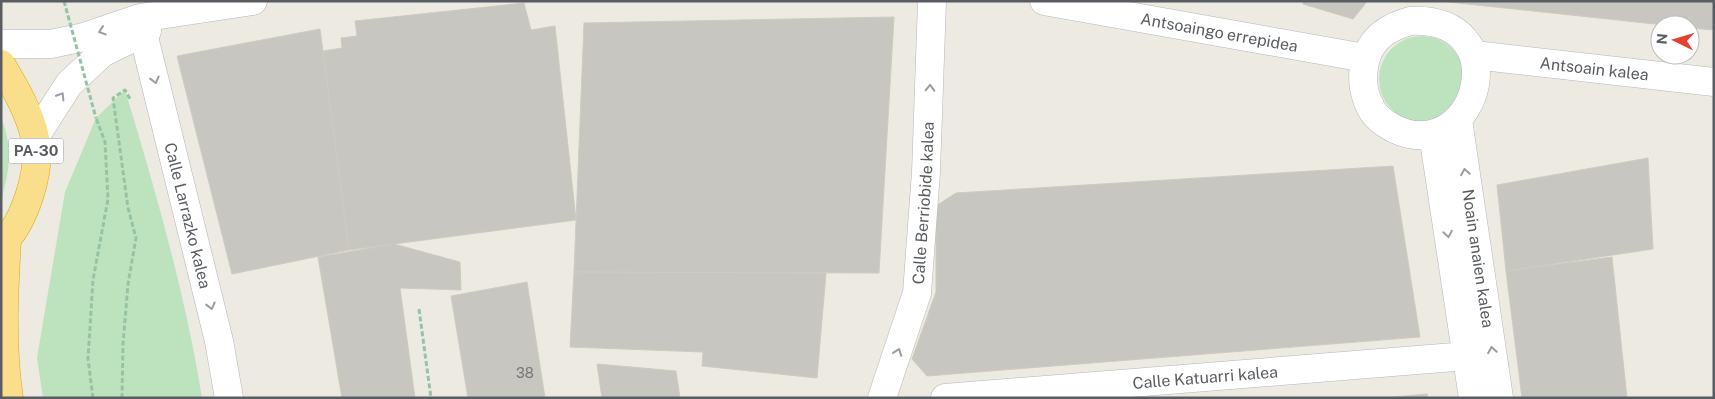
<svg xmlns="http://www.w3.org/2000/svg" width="1715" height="399" font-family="'Public Sans',sans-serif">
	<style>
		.green { fill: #bde3be }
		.building { fill: #c8c6c0; stroke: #d0cbbf }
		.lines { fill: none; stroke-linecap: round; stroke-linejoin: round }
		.street-casing { stroke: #b3b6bb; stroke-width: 29 }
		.secondary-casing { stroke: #b4b7bd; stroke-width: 29 }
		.highway-casing { stroke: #e5a408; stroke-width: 29 }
		.path { stroke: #97c3a5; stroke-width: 3; stroke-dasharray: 5 2.5; stroke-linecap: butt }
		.street { stroke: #fff; stroke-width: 28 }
		.secondary { stroke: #fff; stroke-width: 28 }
		.highway { stroke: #f9df8b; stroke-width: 28 }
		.path-bridge { stroke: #97c3a5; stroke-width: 3; stroke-dasharray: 5 2.5; stroke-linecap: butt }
		.oneway { stroke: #9b9ea0 }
		.labels { text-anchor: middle; stroke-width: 5; stroke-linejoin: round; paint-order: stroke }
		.number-label { font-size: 14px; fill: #757779 }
		.shield { fill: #fff; stroke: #8b8e90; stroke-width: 1 }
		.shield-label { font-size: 15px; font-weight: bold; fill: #595d61 }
		.street-label { font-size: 16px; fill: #595d61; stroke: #fff }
	</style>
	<rect width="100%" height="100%" fill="#eceae1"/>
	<!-- green -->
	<g class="green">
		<circle cx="1422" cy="79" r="43"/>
		<path d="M125 90C156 192 185 293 202 398H43L37 358 65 192 96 118Z"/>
		<path d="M1 117C13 148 10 169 1 200Z"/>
	</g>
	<!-- building -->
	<g class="building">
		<path d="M1303 1H1366V3L1353 19 1303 4Z"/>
		<path d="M1439 1H1714V30L1690 28V25H1664Z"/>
		<path d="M524 3 531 30 555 26 576 220 349 250 323 51 342 48 341 38 357 36 355 21Z"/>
		<path d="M894 17 879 273 574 272 584 23Z"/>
		<path d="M320 29 349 250 232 274 177 56Z"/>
		<path d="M1648 158 1653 249 1506 271 1497 185Z"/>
		<path d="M1393 166 1420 337 927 376 912 359 936 292V206L956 193Z"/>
		<path d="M394 244 460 262 461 290 400 288 415 398H342L318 257Z"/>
		<path d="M1612 257 1627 398H1522L1506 271Z"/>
		<path d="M574 272 826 273 817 378 702 366 703 352 570 347Z"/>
		<path d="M527 282 545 398H468L451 296Z"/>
		<path d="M597 364 676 371 680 398H602Z"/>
		<path d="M1427 394 1428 398H1384Z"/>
	</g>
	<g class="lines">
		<!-- street casing -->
		<g class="street-casing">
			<g id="street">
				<path id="s1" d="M143 33 219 341 229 398"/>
				<path id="s2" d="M882 398 917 293 926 172 932 1"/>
				<path id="s3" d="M945 398 1467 356"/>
			</g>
		</g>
		<!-- secondary casing -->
		<g class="secondary-casing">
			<g id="secondary">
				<path id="s4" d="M1044 1 1365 58"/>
				<path d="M1410 21C1516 16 1480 158 1402 132 1391 128 1378 120 1372 110 1356 83 1361 43 1392 28 1397 25 1404 23 1410 21Z"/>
				<path d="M1 44H51L84 37 140 18 253 1"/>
				<path id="s5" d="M1474 55 1714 82"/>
				<path id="s6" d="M1458 120 1499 398"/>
				<path d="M1433 134 1473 398"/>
				<path d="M35 137 69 84 102 53 147 31"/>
			</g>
		</g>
		<!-- highway casing -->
		<g class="highway-casing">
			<g id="highway">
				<path d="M1 64C14 86 30 113 35 138 42 169 25 223 1 245"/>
				<path d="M7 239C4 292 1 345 9 398"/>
			</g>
		</g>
		<!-- path -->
		<g class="path">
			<path d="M419 309 431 398"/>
			<path d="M93 398 88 359 93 280 108 199 105 142 96 118"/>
			<path d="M122 398 123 344 128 284 136 238 128 208 113 98 125 90 130 99"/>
		</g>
		<!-- street -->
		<use href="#street" class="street"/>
		<!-- secondary -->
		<use href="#secondary" class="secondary"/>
		<!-- highway -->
		<use href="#highway" class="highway"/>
		<!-- path-bridge -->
		<path class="path-bridge" d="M64 1 96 118"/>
	</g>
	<!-- one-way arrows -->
	<defs><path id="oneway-chevron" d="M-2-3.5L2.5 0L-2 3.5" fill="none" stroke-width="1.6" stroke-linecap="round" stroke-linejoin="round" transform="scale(1.25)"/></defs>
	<g class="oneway">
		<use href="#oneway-chevron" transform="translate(102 31) rotate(162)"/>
		<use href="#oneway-chevron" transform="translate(155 80) rotate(76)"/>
		<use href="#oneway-chevron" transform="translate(930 88) rotate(-88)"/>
		<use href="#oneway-chevron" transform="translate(61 96) rotate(-58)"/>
		<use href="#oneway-chevron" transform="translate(1465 172) rotate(-99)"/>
		<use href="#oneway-chevron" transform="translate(1448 234) rotate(81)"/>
		<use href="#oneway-chevron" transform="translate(211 306) rotate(76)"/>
		<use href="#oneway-chevron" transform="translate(1492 350) rotate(-99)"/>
		<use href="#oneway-chevron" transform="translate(898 352) rotate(-70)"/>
	</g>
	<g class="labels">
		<!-- number labels -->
		<g class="number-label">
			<text x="525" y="378">38</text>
		</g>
		<!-- shield labels -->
		<rect class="shield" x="8.5" y="138.5" width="55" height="25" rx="4"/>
		<g class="shield-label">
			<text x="36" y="156">PA-30</text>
		</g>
		<!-- street labels -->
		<g class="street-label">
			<text dy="6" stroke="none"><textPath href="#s4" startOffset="178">Antsoaingo errepidea</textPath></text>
			<text dy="6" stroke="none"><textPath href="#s5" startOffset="121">Antsoain kalea</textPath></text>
			<text dy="6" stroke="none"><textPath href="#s2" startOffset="201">Calle Berriobide kalea</textPath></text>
			<text dy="6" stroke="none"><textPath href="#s1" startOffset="188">Calle Larrazko kalea</textPath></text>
			<text dy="6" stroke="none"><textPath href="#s6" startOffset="140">Noain anaien kalea</textPath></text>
			<text dy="6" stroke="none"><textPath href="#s3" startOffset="261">Calle Katuarri kalea</textPath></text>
		</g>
	</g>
	<!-- border -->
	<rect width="1715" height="399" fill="none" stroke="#595d61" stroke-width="5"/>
	<!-- north arrow -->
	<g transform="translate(1675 40) rotate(275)"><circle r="24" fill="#ffffff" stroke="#bdbec0"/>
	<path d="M0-4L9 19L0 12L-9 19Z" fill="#e24230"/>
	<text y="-8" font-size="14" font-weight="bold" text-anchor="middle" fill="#595d61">N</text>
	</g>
</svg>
